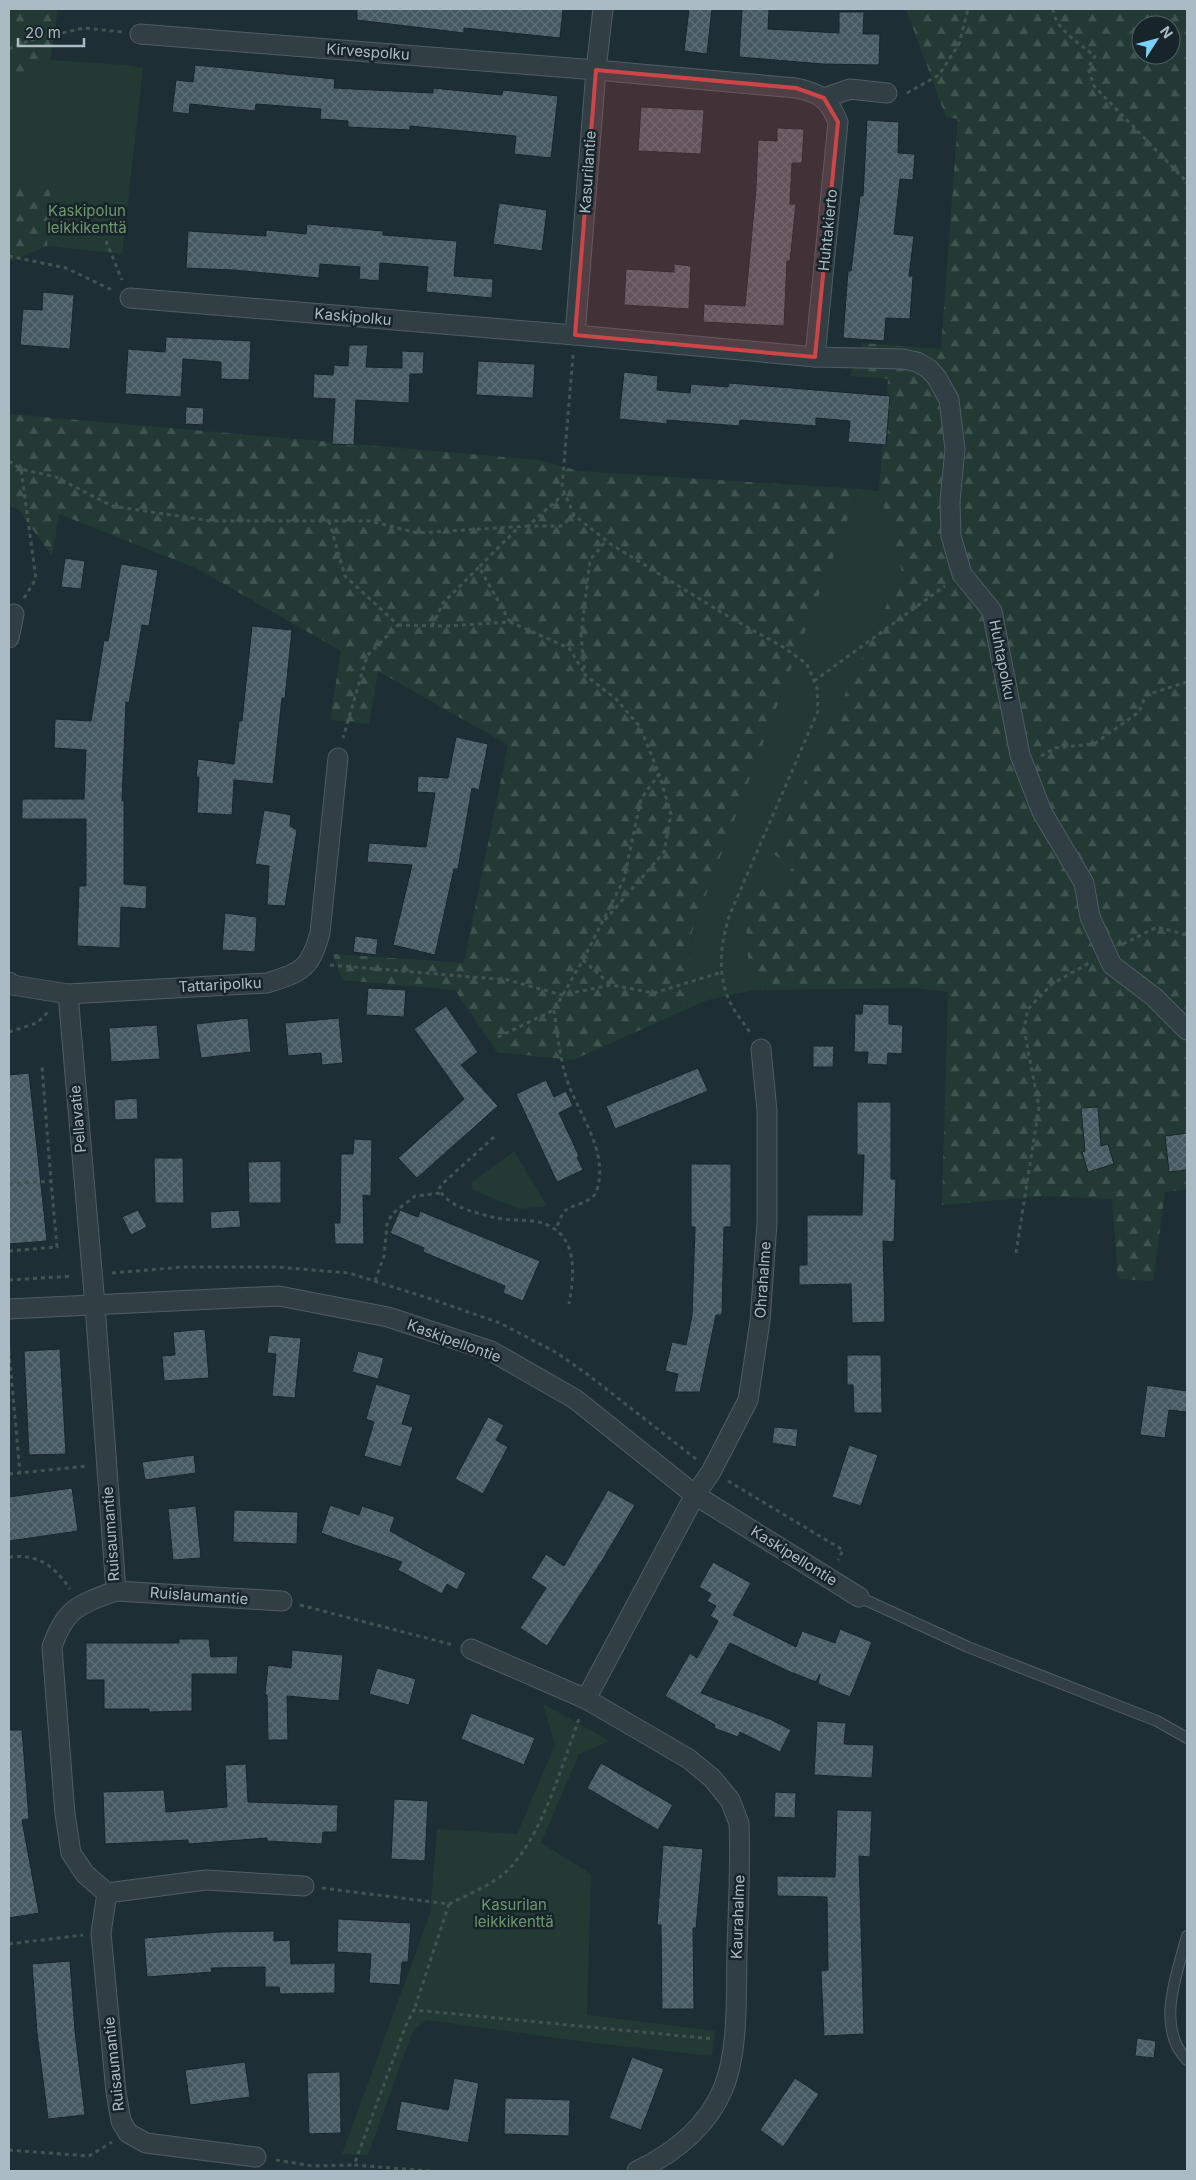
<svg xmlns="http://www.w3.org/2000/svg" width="1196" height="2180" font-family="Inter,sans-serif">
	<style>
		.green { fill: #233a34 }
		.forest { fill: url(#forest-firs); fill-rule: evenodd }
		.building { fill: url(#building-cross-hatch); stroke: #19262c }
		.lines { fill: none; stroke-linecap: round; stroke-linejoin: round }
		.lane-casing { stroke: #4f5d64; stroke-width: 12 }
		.street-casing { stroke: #4f5d64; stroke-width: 21 }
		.path { stroke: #3f5551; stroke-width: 3; stroke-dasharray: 4 4; stroke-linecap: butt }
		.lane { stroke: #313f45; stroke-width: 10 }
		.street { stroke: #313f45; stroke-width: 19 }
		.marked { fill: #cd4547; fill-opacity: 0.2; stroke: #cd4547; stroke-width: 4; stroke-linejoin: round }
		.labels { text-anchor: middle; stroke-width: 5; stroke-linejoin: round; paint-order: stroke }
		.street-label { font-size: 15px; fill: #abbbc3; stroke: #17242a }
		.park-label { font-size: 15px; fill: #6e986b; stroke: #17242a }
	</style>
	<defs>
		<pattern id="forest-firs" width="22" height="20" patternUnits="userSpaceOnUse" patternTransform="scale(1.25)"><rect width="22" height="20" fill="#233a34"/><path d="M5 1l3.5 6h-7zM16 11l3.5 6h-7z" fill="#405550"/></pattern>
		<pattern id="building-cross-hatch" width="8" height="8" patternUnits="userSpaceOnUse" patternTransform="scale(1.25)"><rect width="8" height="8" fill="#465961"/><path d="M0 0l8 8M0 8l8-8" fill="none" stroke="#5e6f76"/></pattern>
	</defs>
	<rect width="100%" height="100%" fill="#1e2e35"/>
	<!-- green -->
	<g class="green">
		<path d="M50 60 126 65 143 68 122 254 47 246 51 186 9 181V94L12 85Z"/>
		<path d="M859 489 879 491 902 572 772 853 793 866 777 894 749 972 755 990 708 1000 687 1009 692 932Z"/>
		<path d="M514 1151 547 1206 519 1209 473 1190 471 1183Z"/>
		<path d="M543 1704 610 1741 579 1754 541 1843 591 1874 587 2015 715 2031 712 2056 586 2042 427 2020 413 2030 368 2155 342 2154 430 1914 437 1829 517 1834 555 1745Z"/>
	</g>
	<!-- forest -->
	<g class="forest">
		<path d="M9 9H58L50 60 12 85 9 94Z"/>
		<path d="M906 9H1187V1189L1165 1192 1153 1281 1118 1279 1112 1199 1044 1196 942 1205 948 992 917 988 755 990 749 972 745 907 755 882 777 894 793 866 771 853 902 572 879 491 888 379 850 376 862 343 941 349 958 119 946 117ZM1141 25H1171V55H1141Z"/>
		<path d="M9 181 51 186 47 246 9 262Z"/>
		<path d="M9 414 538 460 579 471 859 489 692 932 687 1009 573 1060 497 1052 455 990 342 980 333 954 464 963 508 745 378 671 369 724 330 720 341 651 196 568 59 514 52 556 18 509 9 506Z"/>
	</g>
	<!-- building -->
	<g class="building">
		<path d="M357 9H563L560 38 464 28V33L357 20Z"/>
		<path d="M689 9H712L707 54 684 51Z"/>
		<path d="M742 9H769L768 29 839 33V12H864L863 34H880L879 65 823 64 739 57Z"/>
		<path d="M195 65 335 79 334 88 433 93V88L502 95 503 90 558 96 551 158 514 154 516 136 410 126V130L348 127V121L320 119 321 109 256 104 255 111 190 104 189 114 172 112 176 80 193 82Z"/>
		<path d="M641 107 704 110 701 154 638 151Z"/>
		<path d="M867 120 899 122 898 153 915 154 913 180 900 179 894 234 914 236 909 276H913L910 319 886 318 884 341 843 338 848 271H851L860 196H863Z"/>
		<path d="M777 128 804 129 802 163H792L790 204H796L790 261H787L784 326 703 322 704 304 745 306 756 188 758 140 777 141Z"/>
		<path d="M499 203 547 210 542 251 493 244Z"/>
		<path d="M307 224 383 231V235L457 241 454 276 493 279 492 298 426 292 428 267 380 263 379 281 359 279 360 267 320 264 319 278 233 270 186 268 188 231 266 236V230L306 234Z"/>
		<path d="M674 264 691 266 689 309 624 305 626 269 674 272Z"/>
		<path d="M43 292 74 295 70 349 20 345 23 309 42 310Z"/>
		<path d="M166 337 251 341 249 380 221 379V362L183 359 181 397 125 394 128 349 165 352Z"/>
		<path d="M349 345H368L366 367 402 368V351L424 352 423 374H410L409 403 356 400 354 445 332 444 335 399 313 398 314 374 333 375 334 365 348 366Z"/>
		<path d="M478 361 535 364 533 398 476 395Z"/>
		<path d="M624 372 658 376 657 390 690 393 691 384 728 387 729 383 890 396 886 445 848 442 850 421 816 418V426L740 420 739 426 667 420V424L619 419Z"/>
		<path d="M186 407 204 408 203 425 185 424Z"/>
		<path d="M65 558 85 561 81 589 61 587Z"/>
		<path d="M121 564 158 570 149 626 142 625 129 703 126 702 122 801H124V884L147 886 146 909 121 907 120 948 77 946 79 886H86V819H22V799H84L86 750 54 748 55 719 91 721 104 640 108 641Z"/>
		<path d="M252 626 292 630 285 698H282L273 784 234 780 232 815 197 813 199 777H196L198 759 234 764 239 721H242Z"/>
		<path d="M456 737 488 744 479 790 472 788 458 869H454L435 955 393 945 412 865 367 862 369 843 426 847 435 793 417 792 418 776 448 778Z"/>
		<path d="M264 810 291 815 290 826 297 830 285 906 267 905 269 866 255 864Z"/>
		<path d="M225 913 257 917 255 952 222 950Z"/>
		<path d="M355 936 378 939 376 955 353 952Z"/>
		<path d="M368 988 406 990 404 1017 366 1015Z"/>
		<path d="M863 1004 889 1005V1024L903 1025 902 1054 888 1053 887 1065 867 1064 868 1052H854L855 1014H862Z"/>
		<path d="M446 1006 478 1052 461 1065 498 1106 417 1178 398 1158 464 1099 414 1029Z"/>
		<path d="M248 1018 251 1052 201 1058 196 1024Z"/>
		<path d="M339 1018 343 1063 322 1065 321 1053 288 1056 285 1023Z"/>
		<path d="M157 1025 160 1059 111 1062 109 1028Z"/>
		<path d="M813 1046H834L833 1067H813Z"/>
		<path d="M698 1068 708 1091 615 1129 606 1106Z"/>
		<path d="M29 1073 47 1241 9 1244V1075Z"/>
		<path d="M546 1080 554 1097 566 1091 573 1106 559 1113 579 1156 577 1157 583 1170 557 1182 516 1094Z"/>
		<path d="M137 1098 138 1119 115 1120 114 1100Z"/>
		<path d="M857 1102H891V1179H896L894 1242 883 1241 885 1322 852 1323 851 1284 799 1285V1265H807V1215H862L864 1155H857Z"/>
		<path d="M1098 1107 1101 1146 1108 1144 1114 1164 1088 1172 1082 1152 1085 1151 1081 1108Z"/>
		<path d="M1187 1133V1170L1169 1172 1165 1136Z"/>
		<path d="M354 1139 372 1140 371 1196 363 1195 364 1244H335L334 1223H340L341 1154H353Z"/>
		<path d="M154 1158H183L184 1203H155Z"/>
		<path d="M281 1161V1203H249L248 1162Z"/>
		<path d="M691 1164H731V1227H724L722 1315H716L700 1392H674L678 1374 665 1371 672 1342 686 1345 692 1316 695 1227H691Z"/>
		<path d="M138 1210 147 1227 131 1235 122 1217Z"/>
		<path d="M239 1210 241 1227 211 1229 210 1212Z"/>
		<path d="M400 1210 418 1217 420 1211 540 1261 523 1301 503 1293 505 1286 423 1252 424 1248 390 1233Z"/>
		<path d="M205 1329 209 1378 164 1381 162 1356 175 1355 173 1332Z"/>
		<path d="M269 1335 301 1338 295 1398 272 1396 276 1354 267 1353Z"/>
		<path d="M60 1349 66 1454 29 1455 24 1351Z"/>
		<path d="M358 1351 384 1358 378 1379 352 1372Z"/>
		<path d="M847 1355H881L882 1413H854L853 1385H847Z"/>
		<path d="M376 1384 411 1395 402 1424 413 1427 401 1467 364 1456 374 1422 366 1419Z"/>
		<path d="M1147 1385 1187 1391V1412L1169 1410 1165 1438 1140 1435Z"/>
		<path d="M488 1417 504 1425 496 1440 508 1447 483 1494 455 1479Z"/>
		<path d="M774 1427 798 1429 796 1447 772 1443Z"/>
		<path d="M849 1445 878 1455 861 1506 832 1497Z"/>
		<path d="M194 1455 196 1473 145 1480 142 1462Z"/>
		<path d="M72 1488 78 1531 9 1541V1497Z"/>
		<path d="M608 1490 635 1505 603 1559 547 1646 520 1628 546 1588 531 1578 546 1554 564 1566Z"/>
		<path d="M330 1505 359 1515 362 1506 395 1517 390 1531 466 1573 457 1590 447 1584 442 1594 398 1570 402 1562 321 1533Z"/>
		<path d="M196 1506 201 1558 173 1560 168 1509Z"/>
		<path d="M234 1510 298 1512 297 1544 233 1542Z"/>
		<path d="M713 1562 751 1583 733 1615 796 1647 802 1631 835 1643 840 1629 872 1642 850 1697 818 1684 820 1674 816 1682 788 1671 730 1643 701 1693 772 1720 791 1730 780 1752 740 1732 738 1737 714 1728 715 1725 665 1696 690 1653 697 1658 718 1621 710 1616 716 1606 707 1601 711 1594 699 1587Z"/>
		<path d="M179 1639H209L211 1657 238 1656 237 1674H192V1711L149 1712V1709H104V1680H86V1643H179Z"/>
		<path d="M292 1650 343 1655 339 1701 287 1696 288 1740H268L267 1695 265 1694 268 1665 291 1668Z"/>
		<path d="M377 1668 416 1679 409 1705 369 1694Z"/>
		<path d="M471 1713 535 1738 524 1765 461 1739Z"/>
		<path d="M817 1721 846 1723 844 1744 874 1745 872 1778 814 1775Z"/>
		<path d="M9 1730H22L29 1819 22 1820 39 1913 9 1918Z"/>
		<path d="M601 1763 673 1805 658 1830 587 1788Z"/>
		<path d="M246 1764 248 1802 338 1805 337 1832H323L322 1844 267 1841V1838L188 1844V1840L105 1844 103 1792 164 1790 166 1812 227 1807 225 1765Z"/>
		<path d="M775 1792 796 1793 795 1818 774 1817Z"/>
		<path d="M394 1799 428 1801 425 1861 391 1859Z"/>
		<path d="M837 1810 872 1811 870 1857 859 1856 864 2034 824 2036 821 1971 828 1970 827 1897 777 1896V1876L835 1877Z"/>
		<path d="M663 1845 703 1849 696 1928H693L694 2009H662L661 1925H657Z"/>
		<path d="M338 1919 411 1923 408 1962H402L400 1985 369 1983 371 1954 337 1952Z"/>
		<path d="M274 1931V1941L290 1940 291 1964 335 1963V1993L280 1994 279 1987H265V1967L211 1968 212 1972 147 1977 144 1938 219 1932Z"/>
		<path d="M70 1961 75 2031 85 2115 48 2119 37 2033 32 1964Z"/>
		<path d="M1137 2038 1156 2041 1154 2058 1135 2056Z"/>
		<path d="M632 2057 664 2069 641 2130 609 2118Z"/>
		<path d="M245 2062 250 2097 190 2105 185 2070Z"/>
		<path d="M340 2072 341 2133 309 2134 307 2073Z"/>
		<path d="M454 2078 479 2083 468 2143 396 2130 401 2101 448 2110Z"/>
		<path d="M795 2078 819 2094 783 2147 760 2130Z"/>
		<path d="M505 2098 570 2100 569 2136 504 2134Z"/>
	</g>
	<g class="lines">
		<!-- lane casing -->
		<g class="lane-casing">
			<g id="lane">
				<path d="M859 1597 968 1647 1157 1721 1187 1738"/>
				<path d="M1187 1936C1177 1974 1155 2027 1187 2060"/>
			</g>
		</g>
		<!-- street casing -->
		<g class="street-casing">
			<g id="street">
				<path d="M824 98 850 89 887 93"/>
				<path d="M130 298 575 335 815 357 838 122C829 99 820 93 796 88L596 70 140 34"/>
				<path d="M575 335 596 70 603 9"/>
				<path d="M815 357 903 359 917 362 929 369 937 378 949 400 955 449 950 501 951 536 962 574 992 611 1020 755 1042 812 1084 883 1090 917 1112 965 1154 997 1187 1030"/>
				<path d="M9 638 14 614"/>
				<path d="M9 982 12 985 68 994 95 1305 116 1591C80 1604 65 1608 52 1647L65 1814 71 1853 85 1874 107 1893 206 1880 304 1886"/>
				<path d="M68 994 267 983C302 972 310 969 320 933L338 758"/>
				<path d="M9 1309 279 1296 388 1317 491 1351 575 1399 695 1495 859 1597"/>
				<path d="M116 1591 282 1601"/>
				<path d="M471 1649 586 1699 689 1759 712 1778 730 1800 739 1823C741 1866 738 1909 737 1952 736 1993 739 2051 723 2089 707 2127 674 2153 637 2171"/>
				<path d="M586 1699 695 1495 711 1472 748 1400 754 1361 760 1321 767 1223V1111L761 1049"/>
				<path d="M107 1893 101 1933 116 2092 121 2121 128 2133 146 2143 256 2157"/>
			</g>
		</g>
		<!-- path -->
		<g class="path">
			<path d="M1053 9C1054 28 1081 45 1095 56L1088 68 1094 86 1187 182"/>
			<path d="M9 49 31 40 84 28 122 32"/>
			<path d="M907 93 939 75 959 44 968 9"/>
			<path d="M106 241 122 280"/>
			<path d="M9 256 66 268 112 290"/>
			<path d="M573 355 562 487 574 515 609 543 724 614 783 647 807 664 817 688 818 711 730 914C721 941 717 970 728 998 733 1010 744 1023 751 1034"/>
			<path d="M9 461 21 469"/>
			<path d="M565 493 528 526H561L574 515"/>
			<path d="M329 521 345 576 398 625 367 656 343 738"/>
			<path d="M24 598 36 579 21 469 56 477 112 506 211 521H370L417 533 528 526"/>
			<path d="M510 622 479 567 519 527"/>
			<path d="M398 625 447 626 510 622 569 648 585 674"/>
			<path d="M432 626 443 603 479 567"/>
			<path d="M814 681 945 586"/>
			<path d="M1041 756 1055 748 1094 744 1139 712 1146 695 1187 682"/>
			<path d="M605 920 664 852 671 814 659 774"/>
			<path d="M1123 944 1157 927 1187 935"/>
			<path d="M583 960 624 879 641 799 659 774 640 727 616 699 585 675 581 636 590 560 606 541"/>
			<path d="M330 965 508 980 562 995 611 985 654 993 722 972"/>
			<path d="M554 1010C557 1030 559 1051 564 1070 573 1108 610 1148 597 1190 593 1203 576 1203 566 1210 561 1214 558 1224 556 1230"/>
			<path d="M9 1032 37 1023 49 1011"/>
			<path d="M498 1037 554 1010 583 960 611 985"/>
			<path d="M494 1137 441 1185 439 1190C449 1204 461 1208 477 1213 486 1215 494 1218 503 1219 516 1221 533 1219 545 1224 579 1237 574 1276 569 1304"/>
			<path d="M9 1184 51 1181 42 1067"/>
			<path d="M9 1251 57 1247 51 1181"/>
			<path d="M1016 1253 1039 1107 1024 1029 1028 1009 1052 984 1089 963"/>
			<path d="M112 1273 183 1267H277L349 1273 428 1298 500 1323 557 1353 587 1374 696 1459"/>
			<path d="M9 1280 73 1276"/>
			<path d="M375 1281 384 1256 387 1224 392 1214 415 1196 441 1193"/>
			<path d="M9 1351 20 1473"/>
			<path d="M9 1474 88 1466"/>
			<path d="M728 1481 843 1550 838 1560"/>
			<path d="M9 1557C39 1554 53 1565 70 1589"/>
			<path d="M300 1605 453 1645"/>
			<path d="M322 1888 449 1904 414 2010"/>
			<path d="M449 1904C467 1895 494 1884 508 1870 543 1834 562 1765 579 1719"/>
			<path d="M9 1944 83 1935"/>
			<path d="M9 2150 89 2156 112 2142"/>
			<path d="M276 2160 313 2166 354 2165"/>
			<path d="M430 2171 354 2165 406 2025 414 2010 714 2039"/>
		</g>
		<!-- lane -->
		<use href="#lane" class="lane"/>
		<!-- street -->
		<use href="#street" class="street"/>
	</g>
	<!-- marked area -->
	<path class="marked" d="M596 70 796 88 824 98 838 122 815 357 575 335Z"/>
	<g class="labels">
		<!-- street labels -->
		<g class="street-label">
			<text transform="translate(368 52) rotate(4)" y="5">Kirvespolku</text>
			<text transform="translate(588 172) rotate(-86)" y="5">Kasurilantie</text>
			<text transform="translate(828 230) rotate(-84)" y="5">Huhtakierto</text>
			<text transform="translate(353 317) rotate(5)" y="5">Kaskipolku</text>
			<text transform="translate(1002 660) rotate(79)" y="5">Huhtapolku</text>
			<text transform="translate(220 985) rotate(-3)" y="5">Tattaripolku</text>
			<text transform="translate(78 1119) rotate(-95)" y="5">Pellavatie</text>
			<text transform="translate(763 1280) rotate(-86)" y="5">Ohrahalme</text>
			<text transform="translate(454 1341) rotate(20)" y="5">Kaskipellontie</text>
			<text transform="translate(111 1534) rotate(-94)" y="5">Ruisaumantie</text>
			<text transform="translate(794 1556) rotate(32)" y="5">Kaskipellontie</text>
			<text transform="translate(199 1596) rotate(4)" y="5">Ruislaumantie</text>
			<text transform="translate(738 1917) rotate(-88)" y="5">Kaurahalme</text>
			<text transform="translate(114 2064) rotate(-96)" y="5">Ruisaumantie</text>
		</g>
		<!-- park labels -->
		<g class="park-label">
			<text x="87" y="216">Kaskipolun<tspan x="87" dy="17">leikkikenttä</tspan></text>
			<text x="514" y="1910">Kasurilan<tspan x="514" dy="17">leikkikenttä</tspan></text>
		</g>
	</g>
	<!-- border -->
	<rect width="1196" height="2180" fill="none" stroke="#abbbc3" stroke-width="20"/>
	<!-- north arrow -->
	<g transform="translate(1156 40) rotate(54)"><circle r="24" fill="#17242a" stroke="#526067"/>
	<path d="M0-4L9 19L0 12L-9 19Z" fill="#7ad0f9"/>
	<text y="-8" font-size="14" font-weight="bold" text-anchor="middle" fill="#abbbc3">N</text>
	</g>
	<!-- scale -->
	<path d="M18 38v8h66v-8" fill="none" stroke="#abbbc3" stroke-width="2.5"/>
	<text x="25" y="38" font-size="15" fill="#abbbc3" stroke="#17242a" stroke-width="4" paint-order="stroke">20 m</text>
</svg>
